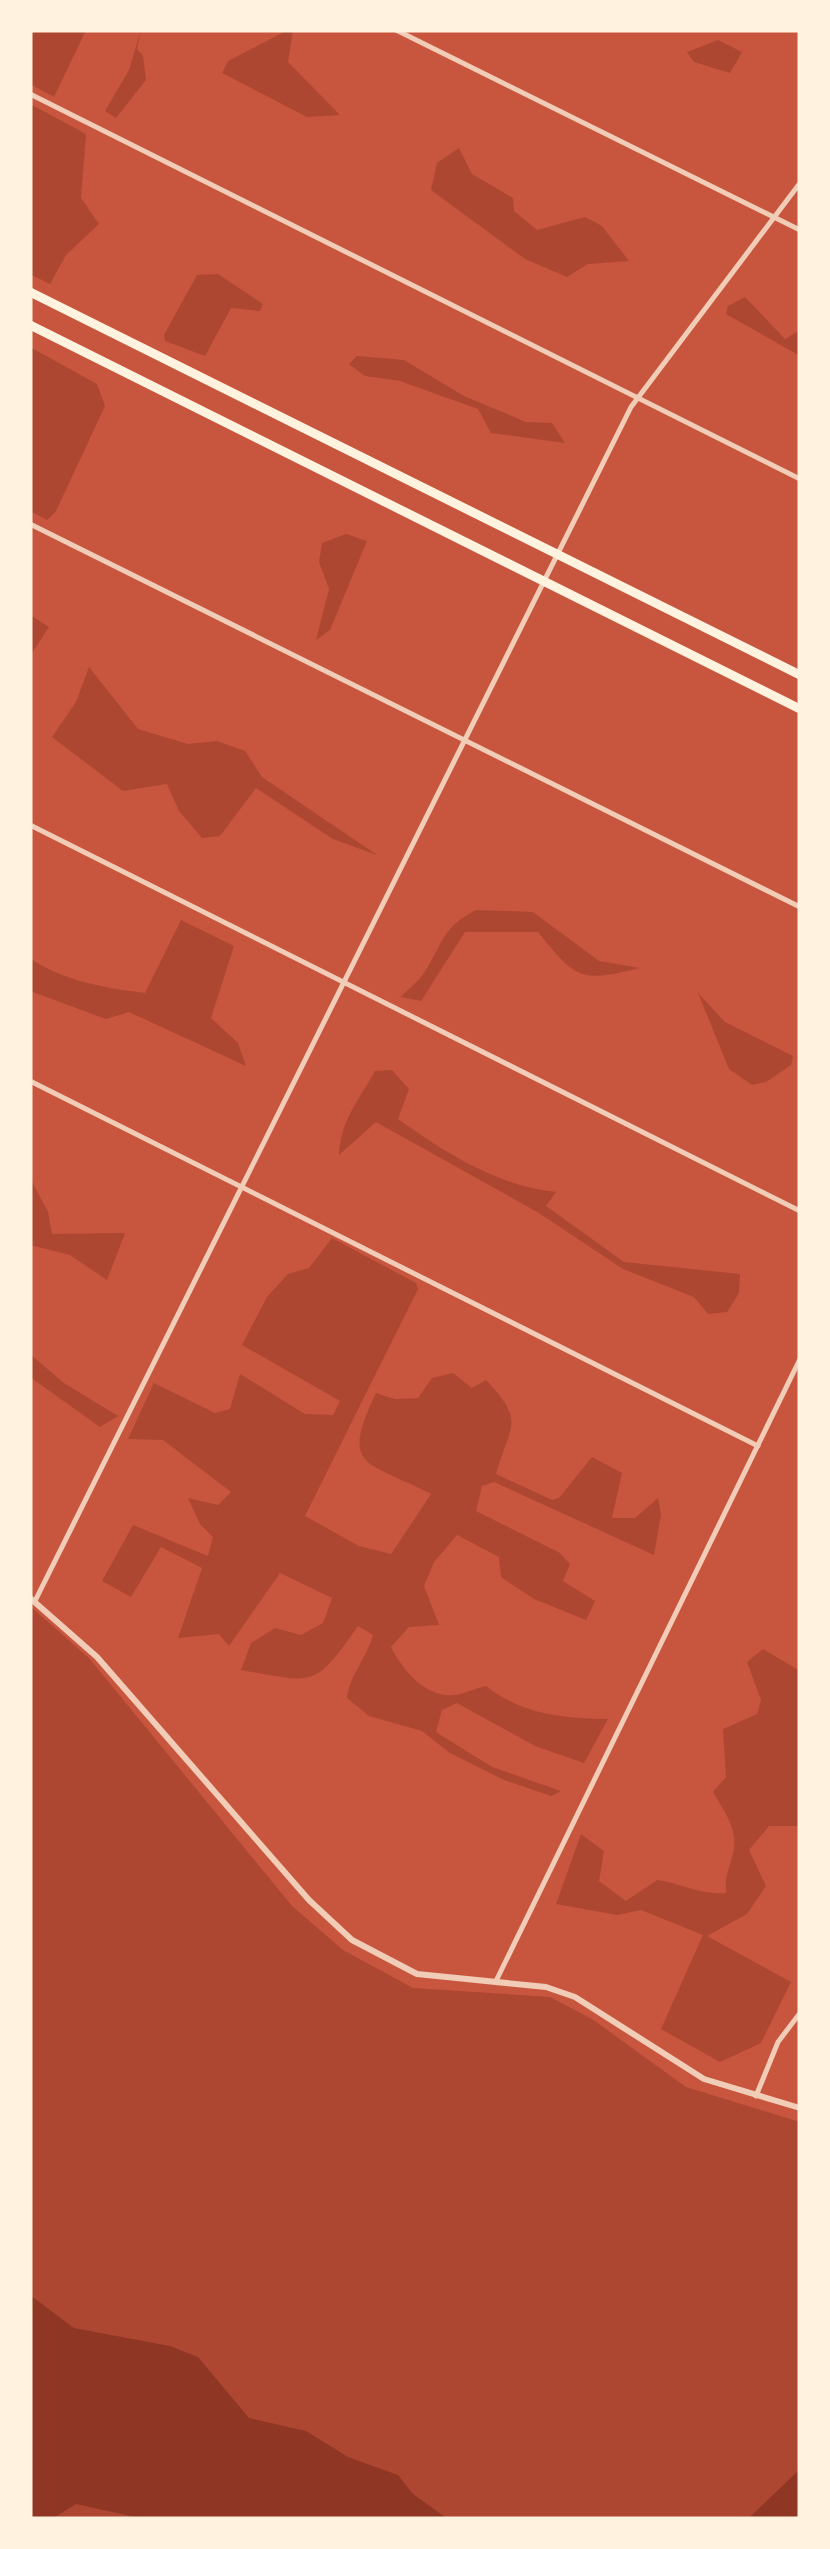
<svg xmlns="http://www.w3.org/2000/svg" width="830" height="2549" font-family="Manrope,sans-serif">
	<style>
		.green { fill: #ae4732 }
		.water { fill: #8f3625 }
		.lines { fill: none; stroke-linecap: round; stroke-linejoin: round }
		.minor { stroke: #f1ccb7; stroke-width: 5 }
		.tertiary { stroke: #f1ccb7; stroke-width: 6 }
		.trunk { stroke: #fff3e0; stroke-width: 9 }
	</style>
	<rect width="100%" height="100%" fill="#c8553d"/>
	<!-- green -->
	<g class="green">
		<path d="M30 30H86L54 97 30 84Z"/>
		<path d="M141 30 137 49 143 56 146 80 116 118 105 111 129 70Z"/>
		<path d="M288 30H293L288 62 340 115 307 117 222 73 228 61Z"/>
		<path d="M718 40 742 52 730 73 694 62 687 52Z"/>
		<path d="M30 104 86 134 81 198 99 224 66 255 50 284 30 274Z"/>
		<path d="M459 148 472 174 513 198 514 211 537 230 585 217 602 226 629 261 588 264 567 277 525 259 431 190 437 163Z"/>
		<path d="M218 274 263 304 260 311 231 308 205 356 165 341 164 335 197 275Z"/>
		<path d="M745 297 785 339 800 330V356L726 314 728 306Z"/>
		<path d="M30 347 97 384 105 406 56 511 47 520 30 511Z"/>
		<path d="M357 356 404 360 464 396 526 422 552 423 565 443 491 433 478 409 400 381 365 376 349 364Z"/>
		<path d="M346 534 367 541 330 630 316 640 329 589 319 562 322 543Z"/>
		<path d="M30 615 49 627 30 656Z"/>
		<path d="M89 667 138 729 188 744 217 741 245 751 262 777 377 855 333 839 256 788 220 836 202 838 179 811 167 784 123 791 52 737 76 702Z"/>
		<path d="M476 910 533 912 599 961 640 968C580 983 576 979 538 932H465L421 1001 401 997C408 989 419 981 424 973 443 944 441 928 476 910Z"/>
		<path d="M181 920 234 946 211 1018 238 1043 246 1066 129 1012 106 1019 30 991V958C62 981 106 988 145 993Z"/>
		<path d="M698 993 725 1022 793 1056 791 1065 766 1082 752 1085 729 1069Z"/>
		<path d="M392 1070 409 1089 398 1119C446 1153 495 1185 556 1192L546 1206 624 1262 740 1274 739 1293 727 1312 708 1314 694 1297 623 1269 539 1213 376 1122 339 1155C341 1119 358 1102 375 1071Z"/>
		<path d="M30 1178 48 1212 52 1234 125 1233 107 1280 70 1255 30 1245Z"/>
		<path d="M332 1238 416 1283 418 1289 305 1516 359 1546 391 1554 431 1494C367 1460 339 1470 376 1393L395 1399 418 1398 432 1378 453 1373 472 1388 486 1380C526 1422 510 1425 496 1474L552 1500 559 1498 592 1457 622 1473 612 1518H635L658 1498 661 1515 654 1555 494 1482 482 1486 476 1511 560 1553 570 1564 563 1581 595 1601 586 1620 534 1599 501 1577 499 1557 457 1535 434 1562 424 1586 439 1625 409 1627 391 1647C402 1669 425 1698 454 1695 464 1694 476 1688 486 1686 523 1715 562 1718 608 1719L584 1763 535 1746 457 1703 442 1710 436 1732 492 1767 561 1791 551 1796 504 1780 450 1753 422 1731 369 1716 347 1698C350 1674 366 1660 373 1635L358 1626C314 1689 315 1683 241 1670L251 1643 275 1628 301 1635 323 1623 332 1598 280 1573 229 1646 219 1634 178 1638 202 1568 161 1547 131 1597 102 1581 133 1525 208 1556 213 1537 200 1524 188 1498 218 1505 231 1492 163 1440 128 1439 154 1383 215 1413 230 1409 240 1374 305 1414 333 1415 340 1401 242 1345 267 1297 288 1274 309 1268Z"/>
		<path d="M30 1354 64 1383 118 1416 100 1427 30 1377Z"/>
		<path d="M30 1606 89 1658 292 1906 343 1950 413 1988 550 1997 592 2019 686 2087 800 2122V2519H30Z"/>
		<path d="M763 1649 800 1671V1826H769L749 1850 766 1886 747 1914 707 1936 791 1982 761 2043 720 2062 661 2029 703 1935 641 1910 617 1915 556 1904 581 1834 604 1851 599 1881 626 1901 657 1880C683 1884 700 1895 726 1893 725 1873 729 1871 733 1853 739 1830 724 1811 713 1792L726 1777 723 1729 757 1714 761 1700 747 1662Z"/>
	</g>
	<!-- water -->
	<g class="water">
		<path d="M30 2295 74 2328 170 2346 198 2357 249 2418 306 2431 348 2457 398 2475 413 2494 448 2519H144L76 2504 52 2519H30Z"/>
		<path d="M800 2469V2519H748Z"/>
	</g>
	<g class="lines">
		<!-- minor -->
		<g class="minor">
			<path d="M396 30 800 230"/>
			<path d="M30 94 800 479"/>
			<path d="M30 524 800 907"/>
			<path d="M30 825 800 1211"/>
			<path d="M30 1081 758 1446"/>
			<path d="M35 1601 631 407 800 183"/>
			<path d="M496 1981 800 1359"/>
			<path d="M756 2096 778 2042 800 2013"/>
		</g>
		<!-- tertiary -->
		<path class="tertiary" d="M30 1598 97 1657 309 1900 352 1940 417 1974 546 1987 575 1997 704 2079 800 2108"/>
		<!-- trunk -->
		<g class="trunk">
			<path d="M30 292 800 675"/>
			<path d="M30 325 800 709"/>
		</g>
	</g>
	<!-- border -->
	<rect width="830" height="2549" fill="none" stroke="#fff3e0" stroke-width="65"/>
</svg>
